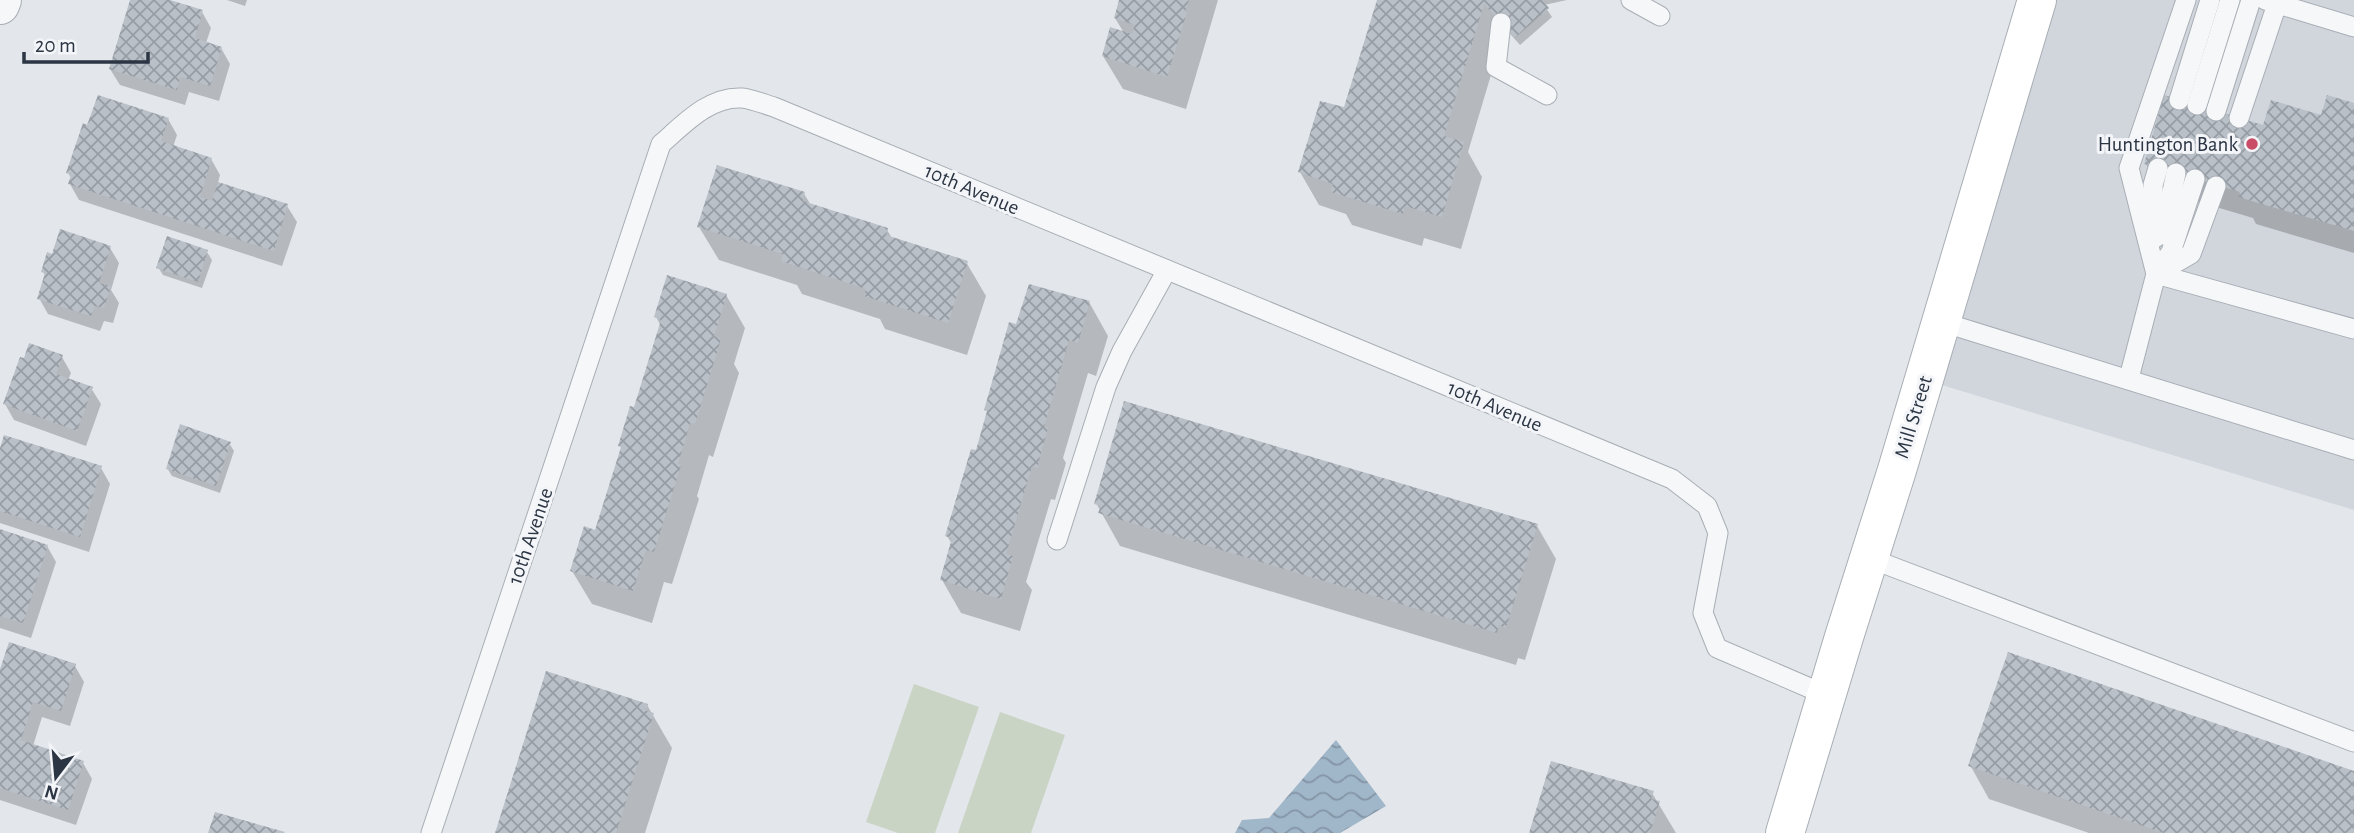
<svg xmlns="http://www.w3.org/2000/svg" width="2354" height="833" font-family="'Alegreya Sans',sans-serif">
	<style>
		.built { fill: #d1d6dd }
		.pitch { fill: #c9d4c5 }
		.water { fill: url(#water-waves) }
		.shadow { fill: #0003 }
		.building { fill: url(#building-cross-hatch) }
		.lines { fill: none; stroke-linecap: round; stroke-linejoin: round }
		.service-casing { stroke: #a8aeb5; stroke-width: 21 }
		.minor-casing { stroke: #a8aeb5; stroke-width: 40 }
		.secondary-casing { stroke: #a8aeb5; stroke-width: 40 }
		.service { stroke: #f6f7f9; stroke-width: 19 }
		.minor { stroke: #f6f7f9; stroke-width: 38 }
		.secondary { stroke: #fff; stroke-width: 38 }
		.poi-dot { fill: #ca4d67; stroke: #f3f5f8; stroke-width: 2.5 }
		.labels { text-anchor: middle; stroke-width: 6; stroke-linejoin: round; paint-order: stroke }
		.poi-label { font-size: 21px; fill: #2b3543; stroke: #f3f5f8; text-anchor: end }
		.street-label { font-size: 21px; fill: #2b3543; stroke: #f3f5f8 }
	</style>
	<defs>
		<pattern id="water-waves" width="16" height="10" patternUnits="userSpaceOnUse" patternTransform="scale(1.75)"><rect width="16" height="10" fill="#a0b6c9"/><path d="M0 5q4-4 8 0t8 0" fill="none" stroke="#8395a5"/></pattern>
		<pattern id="building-cross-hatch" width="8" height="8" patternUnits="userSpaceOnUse" patternTransform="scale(1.75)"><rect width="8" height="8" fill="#bac0c8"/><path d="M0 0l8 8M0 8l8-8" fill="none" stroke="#979da4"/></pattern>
	</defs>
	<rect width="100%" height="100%" fill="#e3e7eb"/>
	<!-- built -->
	<path class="built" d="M2045 0H2354V510L1935 383Z"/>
	<!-- pitch -->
	<g class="pitch">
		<path d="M914 684 979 707 935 833H898L866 822Z"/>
		<path d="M1000 712 1065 735 1031 833H958Z"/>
	</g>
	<!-- water -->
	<path class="water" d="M1336 740 1386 806 1340 833H1235L1242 820 1269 818Z"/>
	<!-- shadow -->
	<g class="shadow">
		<path d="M132 0H164L202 12 211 28 206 43 221 48 230 64 219 101 189 92 185 105 120 85 110 69Z"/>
		<path d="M227 0H247L245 6Z"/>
		<path d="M1121 0H1218L1186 109 1123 89 1103 56 1124 33 1115 18Z"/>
		<path d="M1379 0H1567L1544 5 1552 17 1520 45 1505 28 1468 152 1482 177 1461 249 1424 238 1422 246 1352 225 1346 214 1319 205 1300 172 1345 109Z"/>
		<path d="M2354 105V253L2256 224 2253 218 2162 191 2146 164 2265 127 2322 117Z"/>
		<path d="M168 119 177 135 173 147 211 159 220 175 218 183 287 206 297 222 282 266 79 200 70 184 72 179 68 173Z"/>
		<path d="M804 194 811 205 887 230 892 238 966 262 986 296 967 355 885 329 880 319 802 294 797 285 719 260 699 227Z"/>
		<path d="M110 248 119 263 111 290 119 303 113 323 104 321 100 331 48 314 39 298 46 277 43 272 54 256Z"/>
		<path d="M207 252 212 260 202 288 163 275 158 267Z"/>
		<path d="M726 295 745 328 734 364 739 373 713 457 709 455 697 496 699 499 672 584 664 582 652 623 592 604 572 571 596 532 622 449 620 446 635 410 661 326 656 317Z"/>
		<path d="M1089 302 1108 336 1096 376 1088 373 1063 458 1066 463 1055 500 1051 499 1026 582 1032 590 1020 631 961 613 942 580 952 544 947 536 977 453 988 414 986 409 1018 327Z"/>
		<path d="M62 357 71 373 68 380 91 388 101 404 86 446 14 420 5 404Z"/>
		<path d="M229 443 234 451 220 493 172 476 167 468Z"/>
		<path d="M0 454 101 468 110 484 89 552 0 523Z"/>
		<path d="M1096 503 1537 526 1556 559 1525 660 1518 658 1516 665 1120 546Z"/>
		<path d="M0 531 47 546 56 562 31 638 0 628Z"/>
		<path d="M75 666 84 682 70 726 42 717 33 746 83 763 92 779 76 825 0 800V675Z"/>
		<path d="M647 705 672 748 645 833H497Z"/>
		<path d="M1970 765 2354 773V833H2089L1989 799Z"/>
		<path d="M1652 793 1676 833H1531Z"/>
	</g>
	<!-- building -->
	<g class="building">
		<path d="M130 0H170L203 10 195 38 222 47 210 86 180 77 177 90 109 69Z"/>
		<path d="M1119 0H1189L1185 12H1187L1167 77 1102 56 1110 27 1132 34 1135 25 1114 18Z"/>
		<path d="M1377 0H1542L1549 8 1515 38 1484 4 1444 136 1464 142 1442 217 1405 206 1403 214 1331 192 1333 184 1298 172 1320 101 1344 107Z"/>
		<path d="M98 95 169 118 161 141 212 158 200 197 212 201 218 182 288 204 274 251 68 184 71 175 66 173 83 123 87 125Z"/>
		<path d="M2164 95 2263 125 2271 100 2321 115 2327 95 2354 103V231L2238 197 2240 192 2144 164Z"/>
		<path d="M717 165 805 192 803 201 888 228 886 235 968 261 948 323 864 296 866 289 781 261 783 254 697 227Z"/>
		<path d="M60 229 111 246 99 283 111 286 104 308 95 306 91 316 37 299 45 273 41 272 47 252 52 254Z"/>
		<path d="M167 236 208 250 198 282 156 268Z"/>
		<path d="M667 275 727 294 714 336 721 339 695 424 690 423 678 464 681 465 654 552 646 550 633 591 570 571 584 526 595 530 621 447 618 446 630 406 634 407 661 320 654 317Z"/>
		<path d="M1029 284 1090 301 1078 343 1069 340 1044 427 1048 428 1037 468 1032 466 1006 554 1013 556 1001 599 940 580 952 538 945 536 971 449 976 450 987 411 984 410 1009 322 1016 324Z"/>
		<path d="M29 343 63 355 56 374 93 387 77 431 3 404 20 357 24 358Z"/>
		<path d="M1124 401 1538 524 1506 628 1499 625 1497 633 1098 513 1101 506 1094 504Z"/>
		<path d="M180 424 231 442 216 486 166 469Z"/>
		<path d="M4 435 102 466 80 537 0 511V448Z"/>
		<path d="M0 529 48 545 23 623 0 616Z"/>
		<path d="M9 642 76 664 61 711 33 702 21 740 84 761 68 810 0 788V669Z"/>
		<path d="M2008 652 2354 771V833H2164L1968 766Z"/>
		<path d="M546 671 648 704 646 711 654 713 616 833H495Z"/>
		<path d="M1551 761 1654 791 1651 799 1660 801 1650 833H1529Z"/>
		<path d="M215 812 285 832 284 833H208Z"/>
	</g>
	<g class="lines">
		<!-- service casing -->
		<g class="service-casing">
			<g id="service">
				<path d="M1631 0 1660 16"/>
				<path d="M2265 0 2354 27"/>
				<path d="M1501 23 1496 67 1547 95"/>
				<path d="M2179 100 2210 0"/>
				<path d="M2197 105 2230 0"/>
				<path d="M2216 111 2251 0"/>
				<path d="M2239 118 2277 4"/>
				<path d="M2163 235 2176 173"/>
				<path d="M2155 238 2153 185 2158 168"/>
				<path d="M2158 270 2171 252 2195 179"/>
				<path d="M2156 274 2129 168 2186 0"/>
				<path d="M2156 274 2191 254 2216 186"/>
				<path d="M1942 322 2354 450"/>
				<path d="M2129 378 2156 274 2354 329"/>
				<path d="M1057 540 1106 387 1122 351 1167 270"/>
				<path d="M1869 558 2354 742"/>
				<path d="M431 833 661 144C683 125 709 96 742 98 752 99 764 104 774 107L1672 479 1707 506 1718 533 1703 613 1717 648 1826 695"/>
			</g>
		</g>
		<!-- minor casing -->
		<g class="minor-casing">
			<path id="minor" d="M0 5 2 0"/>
		</g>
		<!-- secondary casing -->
		<g class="secondary-casing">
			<path id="secondary" d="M1785 833 1844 637 1897 470 2037 0"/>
		</g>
		<!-- service -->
		<use href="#service" class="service"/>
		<!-- minor -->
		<use href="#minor" class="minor"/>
		<!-- secondary -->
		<use href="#secondary" class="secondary"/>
	</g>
	<!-- markers -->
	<circle class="poi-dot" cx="2252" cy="144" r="7"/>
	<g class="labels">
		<!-- poi labels -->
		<g class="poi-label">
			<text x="2238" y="151">Huntington Bank</text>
		</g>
		<!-- street labels -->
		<g class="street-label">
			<text transform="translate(972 189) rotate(23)" y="7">10th Avenue</text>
			<text transform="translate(1495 406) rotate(23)" y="7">10th Avenue</text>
			<text transform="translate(1913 417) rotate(-73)" y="7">Mill Street</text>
			<text transform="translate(530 536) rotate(-71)" y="7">10th Avenue</text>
		</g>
	</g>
	<!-- north arrow -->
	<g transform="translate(56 777) rotate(196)" stroke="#f3f5f8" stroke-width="5" paint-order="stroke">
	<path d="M0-5L12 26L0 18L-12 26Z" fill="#2b3543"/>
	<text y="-10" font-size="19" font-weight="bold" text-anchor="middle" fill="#2b3543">N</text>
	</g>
	<!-- scale -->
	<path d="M24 52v10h124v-10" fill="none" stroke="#2b3543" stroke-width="3.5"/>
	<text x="35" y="52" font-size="21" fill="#2b3543" stroke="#f3f5f8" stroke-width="5" paint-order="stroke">20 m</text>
</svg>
